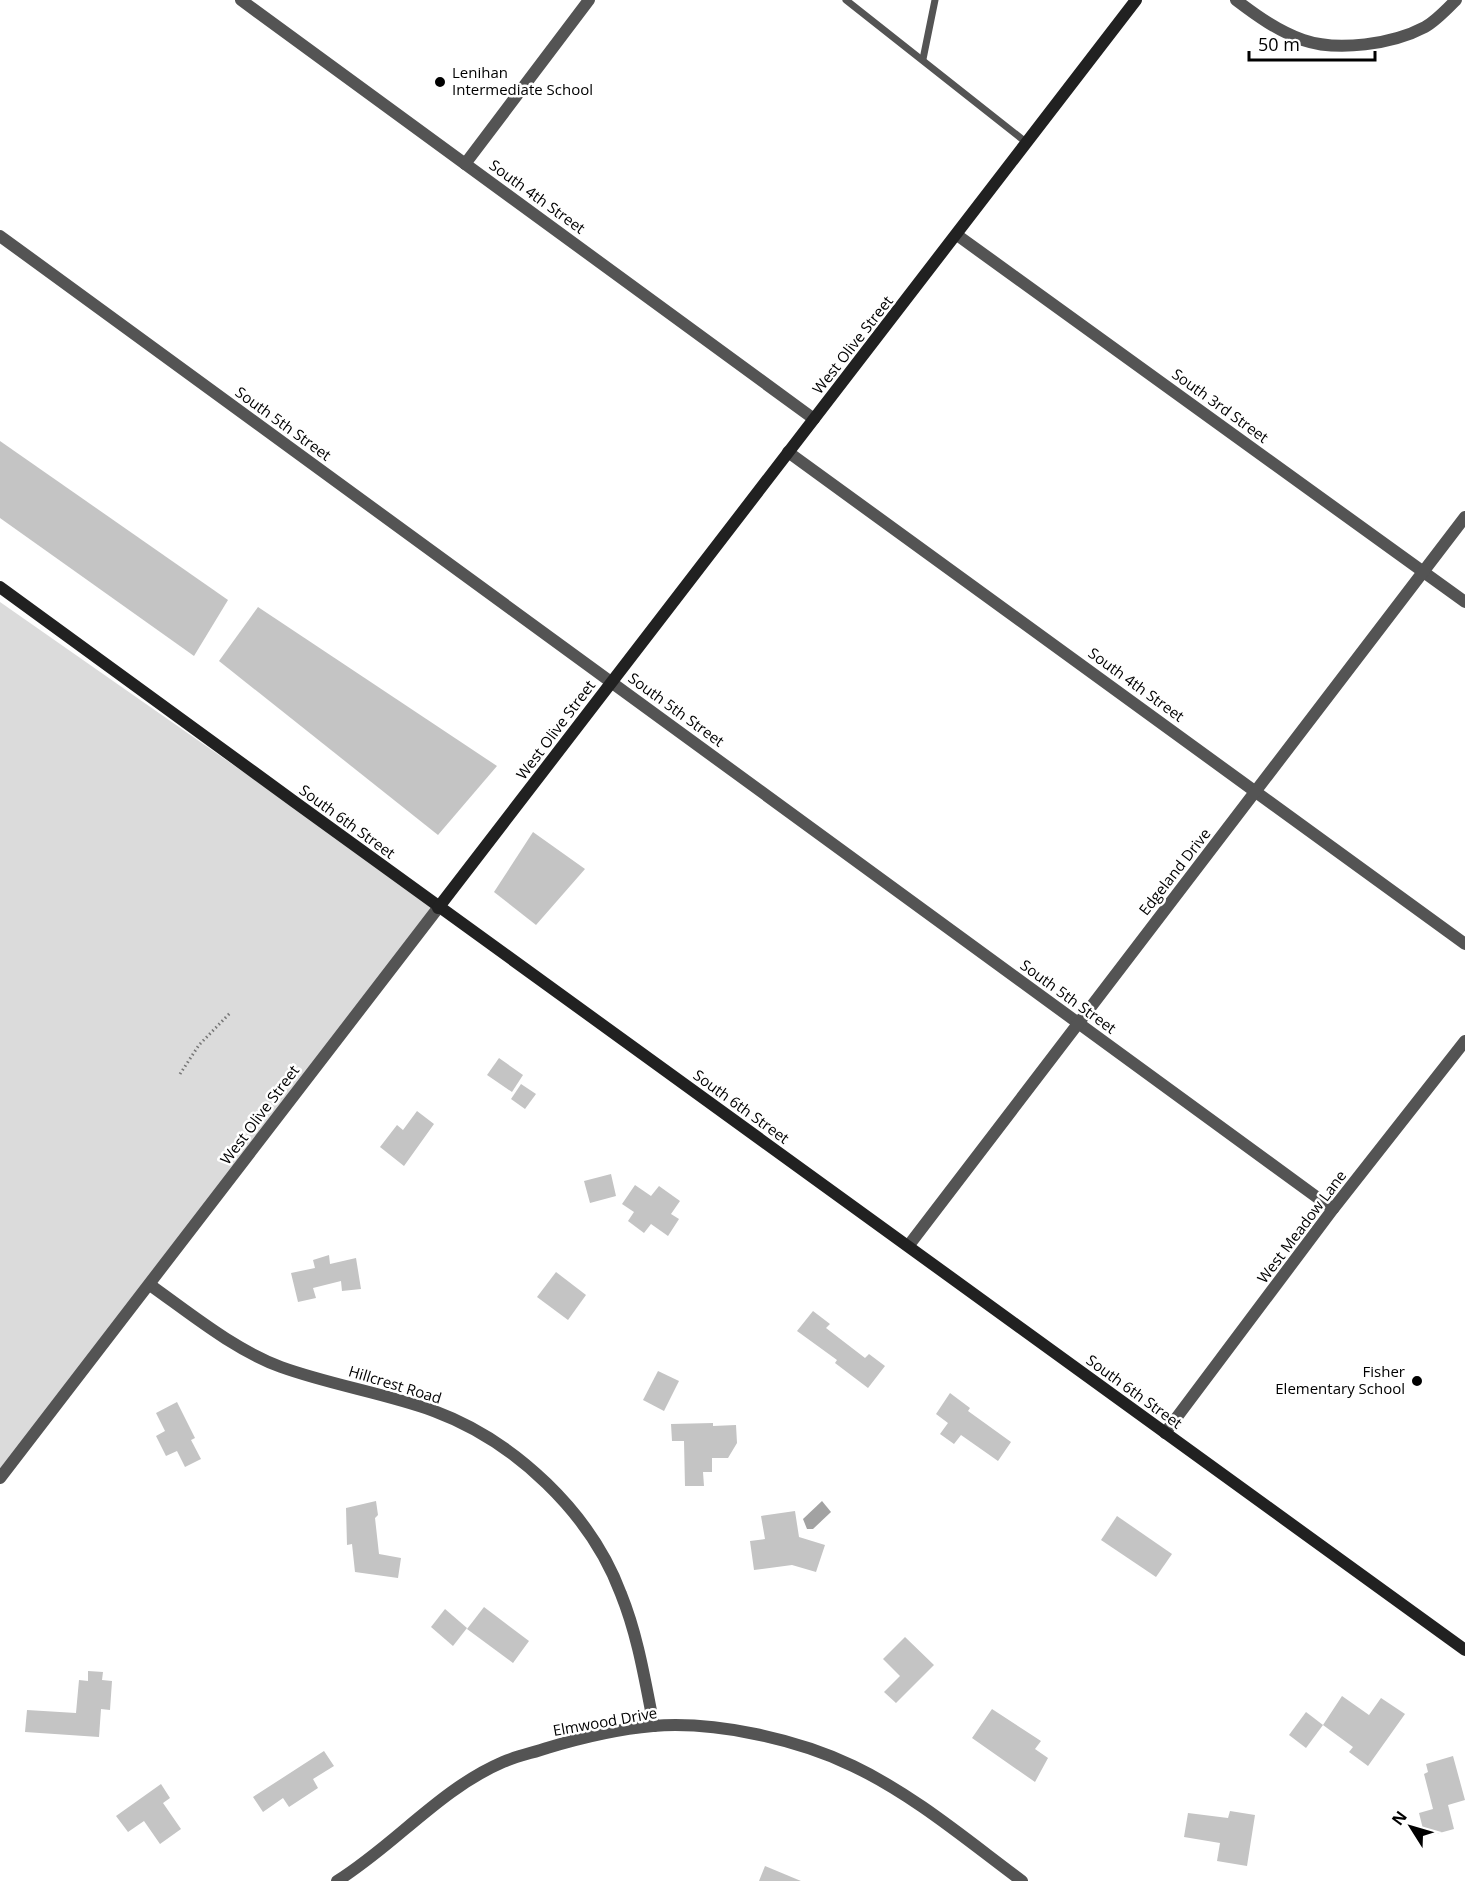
<svg xmlns="http://www.w3.org/2000/svg" width="1465" height="1881" font-family="'Open Sans',sans-serif">
	<style>
		.green { fill: #dbdbdb }
		.water { fill: #a2a2a2 }
		.building { fill: #c4c4c4 }
		.lines { fill: none; stroke-linecap: round; stroke-linejoin: round }
		.path { stroke: #767676; stroke-width: 3; stroke-dasharray: 1.5 3; stroke-linecap: butt }
		.service { stroke: #545454; stroke-width: 7 }
		.minor { stroke: #545454; stroke-width: 12 }
		.tertiary { stroke: #545454; stroke-width: 12 }
		.secondary { stroke: #212121; stroke-width: 12 }
		.poi-dot { fill: #000; stroke: #fff; stroke-width: 2 }
		.labels { text-anchor: middle; stroke-width: 5; stroke-linejoin: round; paint-order: stroke }
		.poi-label { font-size: 15px; fill: #000; stroke: #fff; text-anchor: start }
		.street-label { font-size: 15px; fill: #000; stroke: #fff }
	</style>
	<rect width="100%" height="100%" fill="#fff"/>
	<!-- green -->
	<path class="green" d="M0 602 438 908 0 1478Z"/>
	<!-- water -->
	<path class="water" d="M822 1501 831 1512 813 1529H807L803 1519Z"/>
	<!-- building -->
	<g class="building">
		<path d="M0 441 228 600 194 656 0 518Z"/>
		<path d="M258 607 497 766 438 835 219 661Z"/>
		<path d="M533 832 585 869 536 925 494 892Z"/>
		<path d="M499 1058 523 1075 512 1092 487 1075Z"/>
		<path d="M521 1084 536 1094 525 1109 511 1099Z"/>
		<path d="M417 1111 434 1124 404 1166 380 1147 397 1125 403 1130Z"/>
		<path d="M611 1174 616 1196 590 1203 584 1181Z"/>
		<path d="M635 1185 651 1196 659 1186 680 1201 671 1214 679 1219 668 1236 651 1224 644 1233 628 1221 634 1212 622 1204Z"/>
		<path d="M329 1255 330 1264 356 1258 361 1289 342 1291 341 1281 313 1288 316 1298 298 1302 291 1273 315 1268 313 1260Z"/>
		<path d="M556 1272 586 1295 568 1320 537 1297Z"/>
		<path d="M813 1311 830 1324 826 1328 865 1358 869 1354 885 1366 868 1388 835 1363 837 1360 797 1331Z"/>
		<path d="M658 1371 679 1381 664 1411 643 1400Z"/>
		<path d="M950 1393 970 1408 968 1411 1011 1442 998 1461 961 1435 954 1444 940 1434 948 1423 936 1414Z"/>
		<path d="M177 1402 195 1438 191 1440 201 1459 185 1467 177 1451 166 1456 156 1436 165 1431 156 1413Z"/>
		<path d="M713 1423V1426L736 1425 737 1443 728 1458H712V1472H703L704 1486H685L684 1441H672L671 1424Z"/>
		<path d="M376 1501 378 1515 375 1518 379 1554 401 1558 398 1578 355 1572 352 1544 347 1545 346 1508Z"/>
		<path d="M795 1511 799 1537 825 1545 816 1572 792 1565 754 1570 750 1541 765 1539 761 1516Z"/>
		<path d="M1117 1516 1172 1554 1156 1577 1101 1540Z"/>
		<path d="M484 1607 529 1641 513 1663 467 1629Z"/>
		<path d="M445 1609 467 1628 453 1646 431 1627Z"/>
		<path d="M905 1637 934 1665 896 1703 884 1692 900 1676 883 1659Z"/>
		<path d="M88 1671 103 1672 102 1680 112 1681 110 1710 101 1709 99 1737 25 1732 27 1710 76 1713 79 1680 88 1681Z"/>
		<path d="M1342 1696 1369 1715 1381 1698 1405 1714 1368 1766 1349 1752 1353 1747 1323 1725Z"/>
		<path d="M992 1709 1041 1741 1035 1749 1048 1758 1035 1782 972 1738Z"/>
		<path d="M1306 1712 1323 1725 1306 1748 1289 1735Z"/>
		<path d="M324 1751 334 1766 313 1779 318 1788 289 1807 283 1798 263 1812 253 1797Z"/>
		<path d="M1453 1756 1465 1800 1448 1805 1454 1829 1425 1837 1419 1813 1433 1809 1424 1774 1428 1772 1426 1764Z"/>
		<path d="M161 1784 170 1798 163 1803 181 1829 160 1844 144 1821 128 1832 116 1816Z"/>
		<path d="M1230 1811 1255 1815 1247 1866 1217 1861 1220 1843 1184 1837 1188 1813 1228 1818Z"/>
		<path d="M765 1866 801 1881H759Z"/>
	</g>
	<g class="lines">
		<!-- path -->
		<path class="path" d="M180 1074 199 1045 231 1012"/>
		<!-- service -->
		<g class="service">
			<path d="M846 0 1027 143"/>
			<path d="M923 59 935 0"/>
		</g>
		<!-- minor -->
		<g class="minor">
			<path d="M241 0 814 419"/>
			<path d="M1236 0C1257 16 1278 31 1303 40 1338 52 1393 44 1425 27 1436 21 1447 9 1456 0"/>
			<path d="M465 164 589 0"/>
			<path d="M957 235 1465 602"/>
			<path d="M0 236 1333 1209"/>
			<path d="M788 452 1465 944"/>
			<path d="M909 1245 1465 517"/>
			<path d="M150 1285C191 1314 233 1349 281 1367 331 1385 384 1393 434 1411 515 1441 591 1513 621 1594 638 1636 645 1681 654 1726"/>
			<path d="M1165 1433 1333 1209 1465 1041"/>
			<path d="M337 1881C395 1845 440 1789 503 1762 517 1756 532 1753 547 1748 580 1738 618 1729 653 1726 715 1721 797 1739 853 1766 914 1795 968 1841 1022 1881"/>
		</g>
		<!-- tertiary -->
		<path class="tertiary" d="M0 1478 438 908"/>
		<!-- secondary -->
		<g class="secondary">
			<path d="M0 587C487 943 976 1296 1465 1650"/>
			<path d="M438 908 1136 0"/>
		</g>
	</g>
	<!-- markers -->
	<g class="poi-dot">
		<circle cx="440" cy="82" r="6"/>
		<circle cx="1417" cy="1381" r="6"/>
	</g>
	<g class="labels">
		<!-- poi labels -->
		<g class="poi-label">
			<text x="452" y="78">Lenihan<tspan x="452" dy="17">Intermediate School</tspan></text>
			<text x="1405" y="1377" text-anchor="end">Fisher<tspan x="1405" dy="17">Elementary School</tspan></text>
		</g>
		<!-- street labels -->
		<g class="street-label">
			<text transform="translate(537 197) rotate(36)" y="5">South 4th Street</text>
			<text transform="translate(853 345) rotate(-52)" y="5">West Olive Street</text>
			<text transform="translate(1220 406) rotate(36)" y="5">South 3rd Street</text>
			<text transform="translate(283 424) rotate(36)" y="5">South 5th Street</text>
			<text transform="translate(1136 685) rotate(36)" y="5">South 4th Street</text>
			<text transform="translate(676 710) rotate(36)" y="5">South 5th Street</text>
			<text transform="translate(556 730) rotate(-53)" y="5">West Olive Street</text>
			<text transform="translate(347 822) rotate(36)" y="5">South 6th Street</text>
			<text transform="translate(1175 872) rotate(-52)" y="5">Edgeland Drive</text>
			<text transform="translate(1068 997) rotate(36)" y="5">South 5th Street</text>
			<text transform="translate(741 1107) rotate(36)" y="5">South 6th Street</text>
			<text transform="translate(260 1115) rotate(-53)" y="5">West Olive Street</text>
			<text transform="translate(1302 1227) rotate(-53)" y="5">West Meadow Lane</text>
			<text transform="translate(395 1385) rotate(17)" y="5">Hillcrest Road</text>
			<text transform="translate(1134 1392) rotate(36)" y="5">South 6th Street</text>
			<text transform="translate(605 1722) rotate(-10)" y="5">Elmwood Drive</text>
		</g>
	</g>
	<!-- north arrow -->
	<g transform="translate(1411 1827) rotate(307)" stroke="#ffffff" stroke-width="4.5" paint-order="stroke">
	<path d="M0-4.5L10 22L0 15L-10 22Z" fill="#000000"/>
	<text y="-9" font-size="16" font-weight="bold" text-anchor="middle" fill="#000000">N</text>
	</g>
	<!-- scale -->
	<path d="M1249 51v9h126v-9" fill="none" stroke="#000000" stroke-width="3"/>
	<text x="1258" y="51" font-size="18" fill="#000000" stroke="#ffffff" stroke-width="4.5" paint-order="stroke">50 m</text>
</svg>
